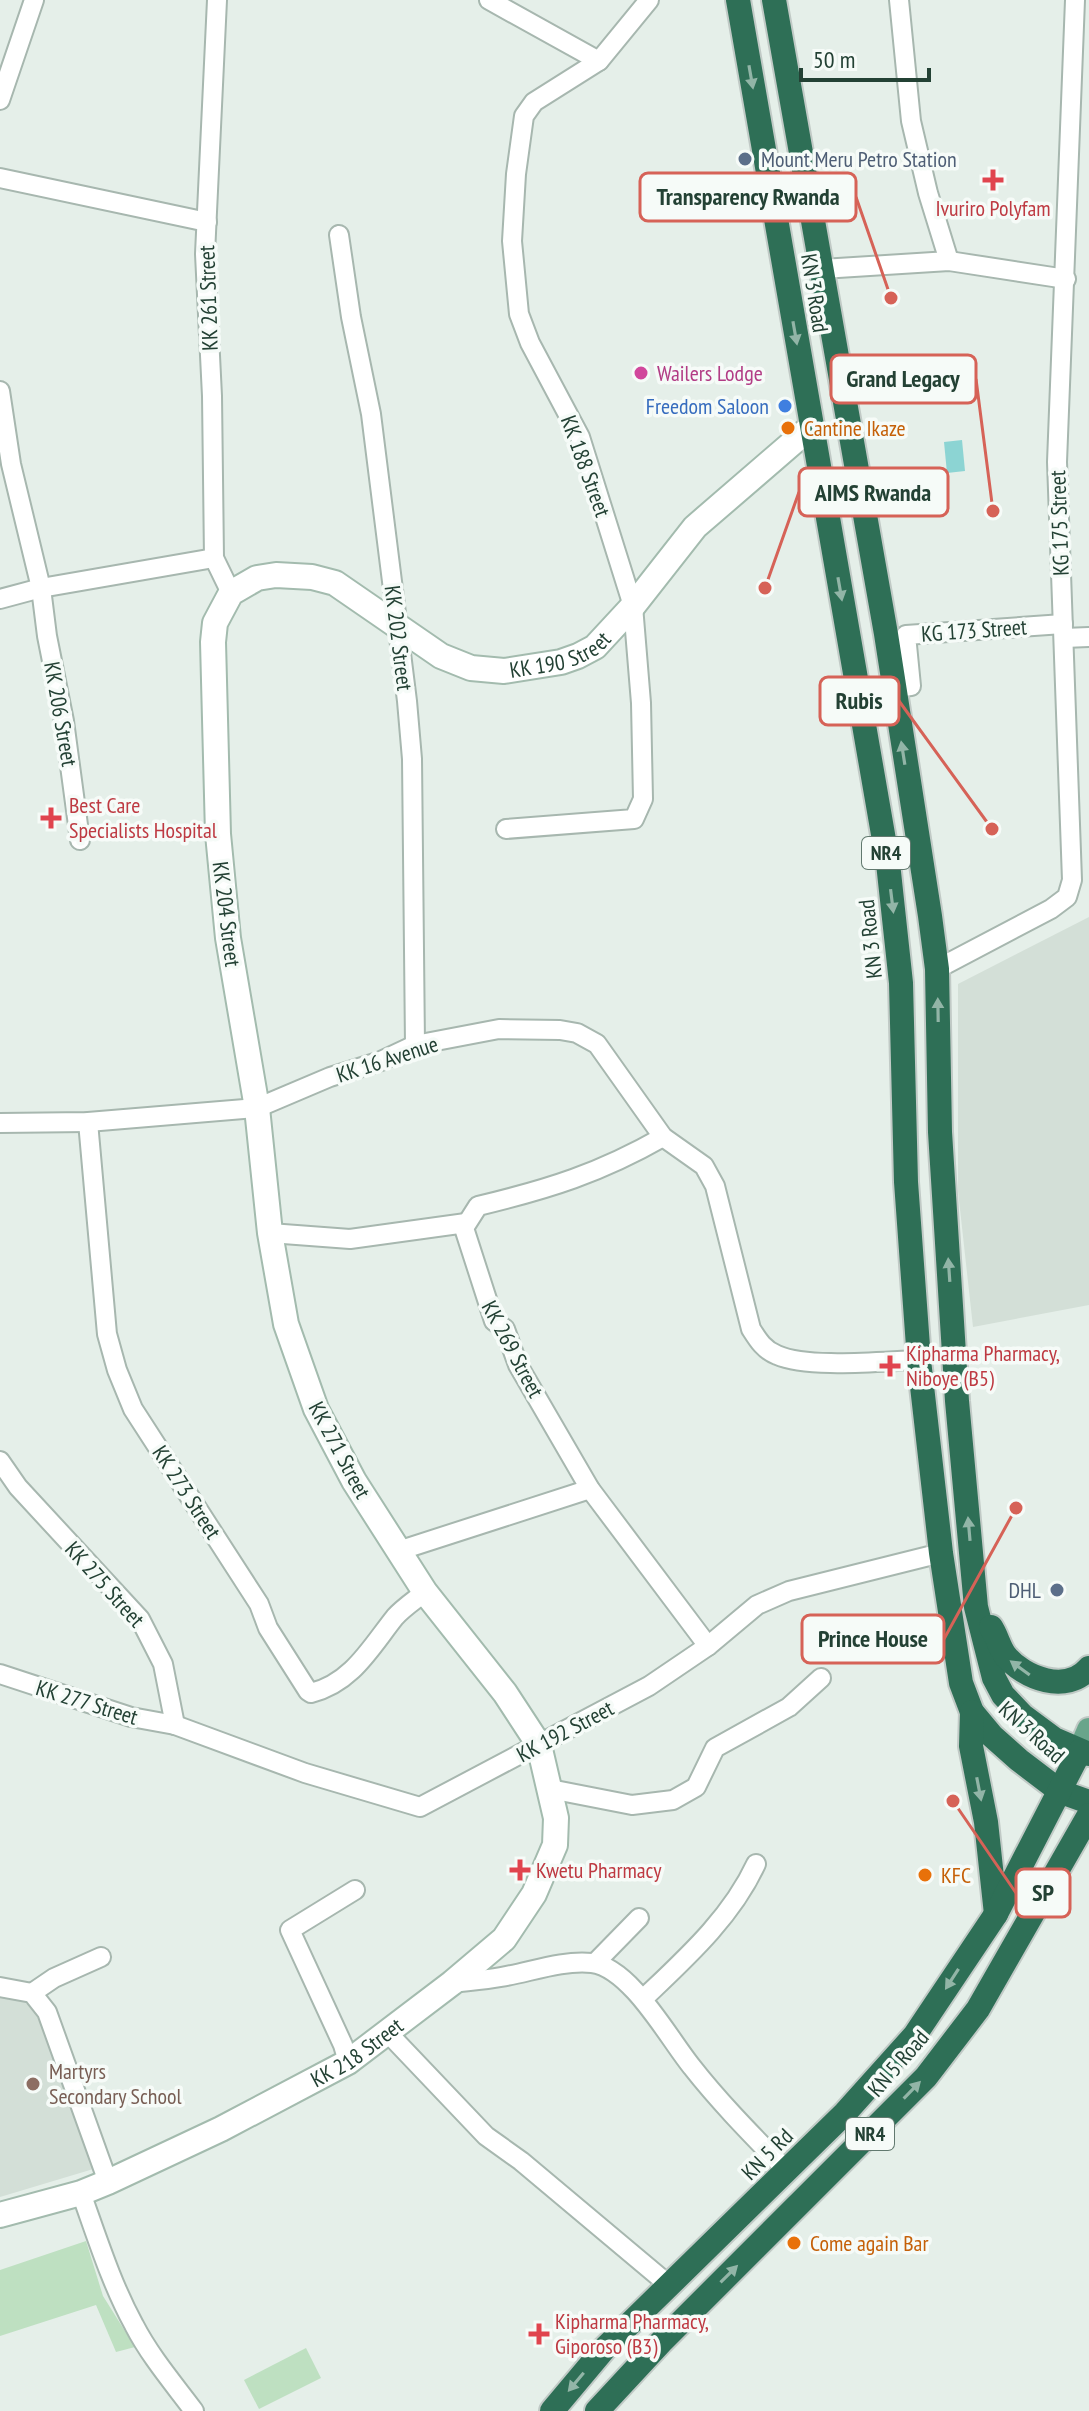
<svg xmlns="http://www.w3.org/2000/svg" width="1089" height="2411" font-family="'PT Sans Narrow',sans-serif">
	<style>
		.built { fill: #d3dfd7 }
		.green { fill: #bee0c1 }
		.water { fill: #8cd4d3 }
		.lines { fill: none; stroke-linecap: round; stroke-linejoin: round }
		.street-casing { stroke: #a7b7af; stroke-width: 22 }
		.secondary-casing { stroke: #a3bbae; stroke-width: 28 }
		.primary-casing { stroke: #c1cac6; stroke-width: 28 }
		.highway-casing { stroke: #c1cac6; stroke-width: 28 }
		.street { stroke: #fff; stroke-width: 18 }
		.secondary { stroke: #fff; stroke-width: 24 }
		.primary { stroke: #69a58b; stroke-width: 24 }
		.highway { stroke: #2e6f56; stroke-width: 24 }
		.oneway { fill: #92b5a7 }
		.service-dot { fill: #5c6f8a; stroke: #f6fbf8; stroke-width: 3 }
		.health-dot { fill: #e0444e; stroke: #f6fbf8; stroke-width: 3 }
		.hotel-dot { fill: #d1479c; stroke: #f6fbf8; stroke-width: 3 }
		.shop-dot { fill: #3f7fe0; stroke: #f6fbf8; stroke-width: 3 }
		.food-dot { fill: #e8710a; stroke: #f6fbf8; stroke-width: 3 }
		.education-dot { fill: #8d6e63; stroke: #f6fbf8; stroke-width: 3 }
		.labels { text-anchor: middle; stroke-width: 7; stroke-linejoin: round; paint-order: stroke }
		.shield { fill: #f6fbf8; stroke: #62796f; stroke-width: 2 }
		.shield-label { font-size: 20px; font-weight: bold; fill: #234134 }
		.service-label { font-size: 22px; fill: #4e5e75; stroke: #f6fbf8; text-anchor: start }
		.health-label { font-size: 22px; fill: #be3a42; stroke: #f6fbf8; text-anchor: start }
		.street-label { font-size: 22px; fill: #234134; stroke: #f6fbf8 }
		.hotel-label { font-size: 22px; fill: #b23c85; stroke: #f6fbf8; text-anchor: start }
		.shop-label { font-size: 22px; fill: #366cbe; stroke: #f6fbf8; text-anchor: end }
		.food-label { font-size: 22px; fill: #c56008; stroke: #f6fbf8; text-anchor: start }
		.education-label { font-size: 22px; fill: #785e54; stroke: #f6fbf8; text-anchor: start }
		.leader { fill: none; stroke: #d66257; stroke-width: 3 }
		.callout-dot { fill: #d66257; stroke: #f6fbf8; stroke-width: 3 }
		.callout { fill: #f6fbf8; stroke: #d66257; stroke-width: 3 }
		.callout-label { font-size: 24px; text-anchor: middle; font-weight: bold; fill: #234134 }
	</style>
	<rect width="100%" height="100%" fill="#e5efe9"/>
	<!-- built -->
	<g class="built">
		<path d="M1089 917V1305L973 1327 958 1191V984Z"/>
		<path d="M0 1994 32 2001 100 2167 0 2197Z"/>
	</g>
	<!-- green -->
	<g class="green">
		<path d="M86 2241 103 2296 135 2347 116 2352 96 2305 0 2336V2270Z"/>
		<path d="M306 2348 321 2378 259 2409 244 2380Z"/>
	</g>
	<!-- water -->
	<path class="water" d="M962 440 965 471 947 473 944 442Z"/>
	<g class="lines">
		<!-- street casing -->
		<g class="street-casing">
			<g id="street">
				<path d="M217 0 205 254 212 396 214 558 231 593"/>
				<path d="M489 0 599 61"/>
				<path d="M899 0 911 121 928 193 949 261"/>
				<path d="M0 100 34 0"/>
				<path d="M0 178 207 222"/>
				<path d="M339 235 351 317 371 414 407 701 412 759 415 1045"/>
				<path d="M822 269 949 261 1066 279"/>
				<path d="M0 391 11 464 41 588 47 636 64 721 80 840"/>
				<path d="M0 599 41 588 214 558"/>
				<path d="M1064 638 1089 637"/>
				<path d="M894 688 911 686 906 635 1063 624"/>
				<path d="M506 829 634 819 643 799 641 703 633 606 580 437 530 343 519 314 512 241 516 174 524 116 534 102 599 61 649 0"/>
				<path d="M937 969 1051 909 1067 897 1072 880 1057 462 1075 0"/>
				<path d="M88 1122 107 1334 117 1370 133 1409 259 1604 268 1628 308 1691 311 1693C352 1683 371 1647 395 1617 403 1608 415 1600 425 1592"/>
				<path d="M0 1123 88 1122 257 1108 330 1077 381 1061 415 1045 499 1029 560 1030 577 1033 597 1044 663 1137 704 1166 715 1186 751 1329C758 1340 764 1350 777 1355 809 1369 883 1361 919 1360"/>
				<path d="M663 1137C600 1173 549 1189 478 1206L464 1228 494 1321 505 1329 518 1365 590 1489 708 1646"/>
				<path d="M270 1233 350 1239 466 1223"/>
				<path d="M0 1461 18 1487 140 1619 163 1664 175 1725"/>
				<path d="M398 1551 590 1489"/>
				<path d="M0 1674 131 1717 175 1725 305 1773 420 1807 649 1686 708 1646 757 1605 789 1591 941 1553"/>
				<path d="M550 1789 632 1805 673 1800 696 1787 715 1748 789 1707 821 1678"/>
				<path d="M595 1963 639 1918"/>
				<path d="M452 1983C469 1981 485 1980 501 1977 531 1972 561 1960 592 1963 631 1968 669 2039 692 2067 721 2104 755 2138 787 2171"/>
				<path d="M0 1987 32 1993 47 2012 108 2182"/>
				<path d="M32 1993 54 1978 101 1957"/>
				<path d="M643 1999C685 1959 731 1918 756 1864"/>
				<path d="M387 2032 486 2136 521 2161 670 2286"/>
				<path d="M348 2062 343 2045 290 1930 355 1890"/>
				<path d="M81 2193C97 2237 111 2283 134 2325 150 2356 173 2383 194 2411"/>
			</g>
		</g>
		<!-- secondary casing -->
		<g class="secondary-casing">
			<g id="secondary">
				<path id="s1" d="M0 2215 81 2193 108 2182 221 2129 348 2062 452 1983 504 1939 534 1894 555 1845 556 1818 539 1745 505 1693 425 1592 354 1481 316 1409 286 1324 270 1233 257 1108 228 938 218 834 213 642 215 623 231 593 257 578 276 575 312 577 335 583 441 656 471 668 504 671 561 662 578 656 595 647 633 606 695 527 812 426"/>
			</g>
		</g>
		<!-- primary casing -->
		<g class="primary-casing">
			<path id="primary" d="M1080 1751 1089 1730"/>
		</g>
		<!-- highway casing -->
		<g class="highway-casing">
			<g id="highway">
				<path d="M738 0 888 863 901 983 906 1182 919 1360 941 1553 961 1683 972 1712 992 1736 1019 1760 1061 1792 1089 1802"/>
				<path d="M774 0 886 634 930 916 937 969 940 1132 957 1401 976 1607 994 1678 1003 1695 1023 1716 1054 1739 1089 1754"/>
				<path d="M991 1627C997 1636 999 1647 1005 1655 1024 1679 1067 1694 1089 1668"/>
				<path d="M972 1712 971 1746 986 1822 996 1914"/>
				<path d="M552 2411 604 2349 845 2113 915 2035 996 1914 1080 1751"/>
				<path d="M597 2411 661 2342 926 2077 978 2009 1089 1815"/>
			</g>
		</g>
		<!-- street -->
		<use href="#street" class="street"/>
		<!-- secondary -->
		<use href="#secondary" class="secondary"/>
		<!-- primary -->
		<use href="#primary" class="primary"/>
		<!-- highway -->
		<use href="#highway" class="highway"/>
	</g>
	<!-- one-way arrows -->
	<defs><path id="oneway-solid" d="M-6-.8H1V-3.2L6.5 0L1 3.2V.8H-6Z" transform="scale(2)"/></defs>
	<g class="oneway">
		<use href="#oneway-solid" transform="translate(751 77) rotate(80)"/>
		<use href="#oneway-solid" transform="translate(795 333) rotate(80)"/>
		<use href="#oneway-solid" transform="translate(840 589) rotate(80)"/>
		<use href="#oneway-solid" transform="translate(903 753) rotate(-99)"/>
		<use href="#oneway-solid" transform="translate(892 901) rotate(83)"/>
		<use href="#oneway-solid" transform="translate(938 1010) rotate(-91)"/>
		<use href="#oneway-solid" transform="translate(949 1270) rotate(-94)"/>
		<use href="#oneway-solid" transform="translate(969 1529) rotate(-95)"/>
		<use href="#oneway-solid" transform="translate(1020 1668) rotate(-144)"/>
		<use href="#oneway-solid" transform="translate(979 1789) rotate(79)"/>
		<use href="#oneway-solid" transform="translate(952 1979) rotate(123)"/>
		<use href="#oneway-solid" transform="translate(912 2090) rotate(-46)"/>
		<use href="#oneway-solid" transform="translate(729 2274) rotate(-45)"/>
		<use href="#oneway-solid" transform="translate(576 2382) rotate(130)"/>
	</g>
	<!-- markers -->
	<g class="service-dot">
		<circle cx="745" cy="159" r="8"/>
		<circle cx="1057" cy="1590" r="8"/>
	</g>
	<g class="health-dot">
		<path d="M989 168h8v8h8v8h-8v8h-8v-8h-8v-8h8z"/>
		<path d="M47 806h8v8h8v8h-8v8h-8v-8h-8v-8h8z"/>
		<path d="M886 1354h8v8h8v8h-8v8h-8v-8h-8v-8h8z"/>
		<path d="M516 1858h8v8h8v8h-8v8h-8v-8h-8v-8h8z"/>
		<path d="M535 2322h8v8h8v8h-8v8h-8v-8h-8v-8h8z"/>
	</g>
	<circle class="hotel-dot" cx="641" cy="373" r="8"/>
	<circle class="shop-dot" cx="785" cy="406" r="8"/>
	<g class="food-dot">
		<circle cx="788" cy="428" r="8"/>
		<circle cx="925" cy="1875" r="8"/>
		<circle cx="794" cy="2243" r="8"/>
	</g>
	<circle class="education-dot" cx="33" cy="2084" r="8"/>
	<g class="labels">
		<!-- shield labels -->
		<g class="shield">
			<rect x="862" y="837" width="48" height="32" rx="6"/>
			<rect x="846" y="2118" width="48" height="32" rx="6"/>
		</g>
		<g class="shield-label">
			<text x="886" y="860">NR4</text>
			<text x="870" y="2141">NR4</text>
		</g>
		<!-- service labels -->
		<g class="service-label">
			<text x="761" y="167">Mount Meru Petro Station</text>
			<text x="1041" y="1598" text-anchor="end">DHL</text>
		</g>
		<!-- health labels -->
		<g class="health-label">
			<text x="993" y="216" text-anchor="middle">Ivuriro Polyfam</text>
			<text x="69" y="813">Best Care<tspan x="69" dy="25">Specialists Hospital</tspan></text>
			<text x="906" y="1361">Kipharma Pharmacy,<tspan x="906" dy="25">Niboye (B5)</tspan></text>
			<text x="536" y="1878">Kwetu Pharmacy</text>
			<text x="555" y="2329">Kipharma Pharmacy,<tspan x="555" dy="25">Giporoso (B3)</tspan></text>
		</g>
		<!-- street labels -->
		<g class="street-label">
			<text transform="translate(815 293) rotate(81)" y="8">KN 3 Road</text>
			<text transform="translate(208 298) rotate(-92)" y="8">KK 261 Street</text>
			<text transform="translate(586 466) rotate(70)" y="8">KK 188 Street</text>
			<text transform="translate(1059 523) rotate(-92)" y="8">KG 175 Street</text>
			<text transform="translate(974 630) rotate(-4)" y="8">KG 173 Street</text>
			<text transform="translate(399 638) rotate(83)" y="8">KK 202 Street</text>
			<text dy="8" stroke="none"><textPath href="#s1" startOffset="2386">KK 190 Street</textPath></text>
			<text transform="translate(61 714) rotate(80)" y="8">KK 206 Street</text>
			<text transform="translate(227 914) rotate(83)" y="8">KK 204 Street</text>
			<text transform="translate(870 939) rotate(-96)" y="8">KN 3 Road</text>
			<text transform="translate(387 1059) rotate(-18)" y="8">KK 16 Avenue</text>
			<text transform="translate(513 1349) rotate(62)" y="8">KK 269 Street</text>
			<text transform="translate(340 1450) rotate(62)" y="8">KK 271 Street</text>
			<text transform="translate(187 1492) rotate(57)" y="8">KK 273 Street</text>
			<text transform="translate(105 1584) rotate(48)" y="8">KK 275 Street</text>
			<text transform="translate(87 1702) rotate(17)" y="8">KK 277 Street</text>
			<text transform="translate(565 1731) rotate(-28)" y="8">KK 192 Street</text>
			<text transform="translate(1032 1732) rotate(42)" y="8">KN 3 Road</text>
			<text dy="8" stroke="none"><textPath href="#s1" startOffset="394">KK 218 Street</textPath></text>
			<text transform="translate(898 2063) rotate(-49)" y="8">KN 5 Road</text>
			<text transform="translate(767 2154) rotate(-45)" y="8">KN 5 Rd</text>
		</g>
		<!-- hotel labels -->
		<g class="hotel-label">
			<text x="657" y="381">Wailers Lodge</text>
		</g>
		<!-- shop labels -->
		<g class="shop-label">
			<text x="769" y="414">Freedom Saloon</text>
		</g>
		<!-- food labels -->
		<g class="food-label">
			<text x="804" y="436">Cantine Ikaze</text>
			<text x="941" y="1883">KFC</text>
			<text x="810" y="2251">Come again Bar</text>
		</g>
		<!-- education labels -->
		<g class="education-label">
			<text x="49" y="2079">Martyrs<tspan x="49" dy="25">Secondary School</tspan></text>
		</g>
	</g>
	<!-- callouts -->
	<path class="leader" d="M891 298L856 197M993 511L976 379M765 588L799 492M992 829L899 701M1016 1508L944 1639M953 1801L1016 1893"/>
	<g class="callout-dot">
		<circle cx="891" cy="298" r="8"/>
		<circle cx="993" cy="511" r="8"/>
		<circle cx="765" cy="588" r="8"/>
		<circle cx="992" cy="829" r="8"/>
		<circle cx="1016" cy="1508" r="8"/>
		<circle cx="953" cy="1801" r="8"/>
	</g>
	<g class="callout">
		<rect x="640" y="173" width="216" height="48" rx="8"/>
		<rect x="831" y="355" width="145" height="48" rx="8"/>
		<rect x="799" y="468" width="149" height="48" rx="8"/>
		<rect x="820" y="677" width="79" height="48" rx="8"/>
		<rect x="802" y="1615" width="142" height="48" rx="8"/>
		<rect x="1016" y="1869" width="54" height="48" rx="8"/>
	</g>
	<g class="callout-label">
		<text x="748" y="205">Transparency Rwanda</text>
		<text x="903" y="387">Grand Legacy</text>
		<text x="873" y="501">AIMS Rwanda</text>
		<text x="859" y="709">Rubis</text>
		<text x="873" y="1647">Prince House</text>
		<text x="1043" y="1901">SP</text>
	</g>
	<!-- scale -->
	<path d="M801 68v12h128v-12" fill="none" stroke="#234134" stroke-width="4"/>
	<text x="813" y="68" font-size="24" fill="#234134" stroke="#f6fbf8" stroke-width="6" paint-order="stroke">50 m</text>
</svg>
